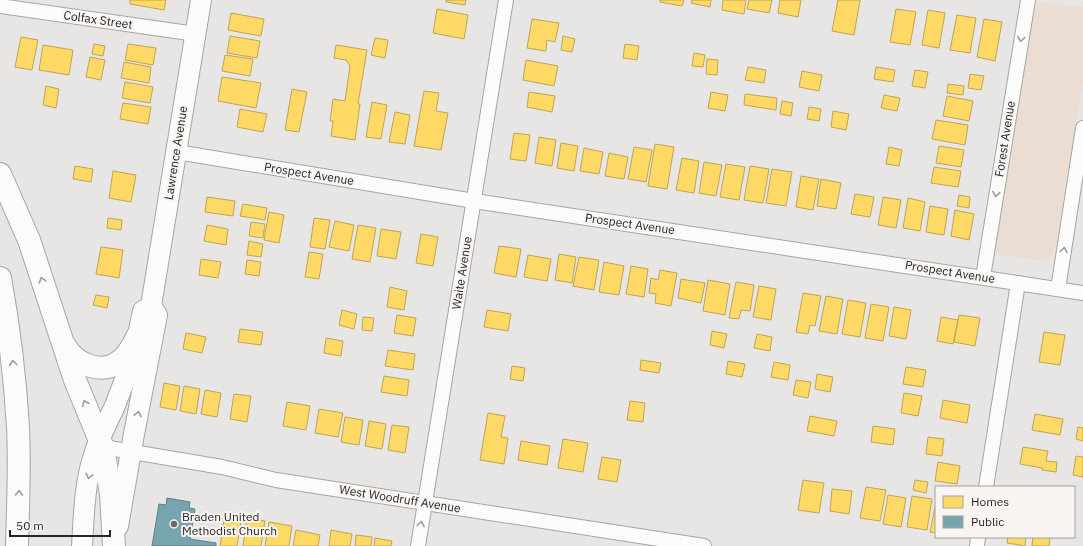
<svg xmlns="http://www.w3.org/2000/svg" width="1083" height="546" font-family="'IBM Plex Sans',sans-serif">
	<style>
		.green { fill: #ebddd1 }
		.homes { fill: #ffd966; stroke: #bea453 }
		.public { fill: #76a5af; stroke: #5f7f86 }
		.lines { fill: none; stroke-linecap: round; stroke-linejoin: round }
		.street-casing { stroke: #a5a5a4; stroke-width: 16 }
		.secondary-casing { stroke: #a5a5a4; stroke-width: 22 }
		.highway-casing { stroke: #a5a5a4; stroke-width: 24 }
		.street { stroke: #fcfbfb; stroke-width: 14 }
		.secondary { stroke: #fcfbfb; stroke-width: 20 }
		.highway { stroke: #fcfbfb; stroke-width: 22 }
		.oneway { stroke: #9d9c9b }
		.poi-dot { fill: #6b6a69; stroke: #f7f4f1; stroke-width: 1.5 }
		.labels { text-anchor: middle; stroke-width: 4; stroke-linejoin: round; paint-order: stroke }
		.street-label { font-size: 12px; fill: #282726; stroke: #f7f4f1 }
		.poi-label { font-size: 12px; fill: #282726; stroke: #f7f4f1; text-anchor: start }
	</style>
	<rect width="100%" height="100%" fill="#e8e6e5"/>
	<!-- green -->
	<path class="green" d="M1038 2 1083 7V81L1056 247 1048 262 996 254 993 241 1031 14Z"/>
	<!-- homes -->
	<g class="homes">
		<path d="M130 0H166L164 10 130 4Z"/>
		<path d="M446 0H466L465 5 446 2Z"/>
		<path d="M660 0H684L682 6 660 2Z"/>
		<path d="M692 0H711L710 7 691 3Z"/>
		<path d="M723 0H746L744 14 722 10Z"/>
		<path d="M749 0H772L769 13 747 9Z"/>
		<path d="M780 0H801L798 17 778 13Z"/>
		<path d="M838 0H860L854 35 832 31Z"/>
		<path d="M437 9 468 15 464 39 433 33Z"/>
		<path d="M896 9 916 12 910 45 890 42Z"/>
		<path d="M928 10 945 13 939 48 922 45Z"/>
		<path d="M231 13 264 19 261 36 228 30Z"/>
		<path d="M957 15 976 18 970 53 950 50Z"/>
		<path d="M532 19 559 23 555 42 547 40 546 51 527 48Z"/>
		<path d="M984 19 1002 22 995 61 977 57Z"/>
		<path d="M230 36 260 41 257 58 227 53Z"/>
		<path d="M563 36 575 39 572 52 561 50Z"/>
		<path d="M21 37 38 40 32 70 15 67Z"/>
		<path d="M375 38 388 40 385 58 371 55Z"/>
		<path d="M94 44 105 46 103 56 92 54Z"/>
		<path d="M128 44 156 48 153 65 125 60Z"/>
		<path d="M625 44 639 46 637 60 623 58Z"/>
		<path d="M43 45 73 50 69 75 39 70Z"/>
		<path d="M336 45 367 50 358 104H360L355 140 331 136 333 121H330L333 99 345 101 350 66 346 60 334 58Z"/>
		<path d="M694 53 705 55 703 67 692 66Z"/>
		<path d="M225 55 253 59 250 76 222 71Z"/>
		<path d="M90 57 105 60 101 80 86 77Z"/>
		<path d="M707 59 718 60 717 75 706 74Z"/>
		<path d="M526 60 558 66 554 86 523 80Z"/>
		<path d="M124 62 151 67 149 83 121 78Z"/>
		<path d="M748 67 766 70 764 83 745 80Z"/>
		<path d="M876 67 895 70 893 82 874 79Z"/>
		<path d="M915 70 928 72 925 88 912 86Z"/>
		<path d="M802 71 822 75 819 91 799 87Z"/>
		<path d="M970 74 984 76 981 90 968 88Z"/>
		<path d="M222 77 261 83 256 108 218 101Z"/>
		<path d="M125 82 153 87 150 103 122 98Z"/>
		<path d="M948 84 964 86 963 95 947 93Z"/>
		<path d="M46 86 59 89 56 108 43 105Z"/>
		<path d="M292 89 307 92 299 132 285 130Z"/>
		<path d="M424 91 439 93 436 111 448 113 441 150 414 146Z"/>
		<path d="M529 92 555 96 552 112 527 107Z"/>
		<path d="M711 92 728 95 725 111 708 108Z"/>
		<path d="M745 94 777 98 776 110 744 105Z"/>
		<path d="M884 95 900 98 897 111 881 108Z"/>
		<path d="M947 96 973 101 969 121 943 116Z"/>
		<path d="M782 101 793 103 791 116 780 114Z"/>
		<path d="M372 102 387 105 381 139 366 137Z"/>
		<path d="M123 103 151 107 148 124 120 119Z"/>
		<path d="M809 107 821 109 819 121 807 119Z"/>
		<path d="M240 109 267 114 263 132 237 127Z"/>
		<path d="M833 111 849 114 846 130 831 127Z"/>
		<path d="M395 112 410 115 405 144 389 142Z"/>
		<path d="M936 120 968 125 965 145 932 139Z"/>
		<path d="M514 133 530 135 526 161 510 159Z"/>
		<path d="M539 137 556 140 552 166 535 163Z"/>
		<path d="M561 143 578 146 574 171 557 168Z"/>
		<path d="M655 144 674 147 667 189 648 186Z"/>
		<path d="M939 146 964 150 961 167 936 163Z"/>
		<path d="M634 147 652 150 646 182 628 179Z"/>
		<path d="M889 147 902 150 899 166 886 164Z"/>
		<path d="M584 148 603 152 599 174 580 171Z"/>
		<path d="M609 153 628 157 624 179 605 176Z"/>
		<path d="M682 158 699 161 694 193 676 190Z"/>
		<path d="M704 162 722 165 716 196 699 193Z"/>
		<path d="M726 164 745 167 739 200 720 197Z"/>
		<path d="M75 166 93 169 91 182 73 179Z"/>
		<path d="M750 166 769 169 763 203 744 200Z"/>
		<path d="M934 167 961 171 958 187 931 183Z"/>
		<path d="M772 169 792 172 786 206 766 203Z"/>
		<path d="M113 171 136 175 131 202 109 198Z"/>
		<path d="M801 176 819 179 813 210 796 207Z"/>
		<path d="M821 179 841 183 836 209 817 206Z"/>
		<path d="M855 194 874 197 870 217 851 214Z"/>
		<path d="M959 195 970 197 969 208 957 206Z"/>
		<path d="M207 197 235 201 233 216 205 212Z"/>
		<path d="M883 197 901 200 896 228 878 225Z"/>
		<path d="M908 198 925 202 920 231 903 228Z"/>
		<path d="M243 204 267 208 265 220 240 216Z"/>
		<path d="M930 206 948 209 944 235 926 232Z"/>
		<path d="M955 210 974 214 969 240 951 236Z"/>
		<path d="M269 212 284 215 279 243 264 240Z"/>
		<path d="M108 218 122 220 121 230 107 228Z"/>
		<path d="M314 218 330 220 325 249 310 247Z"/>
		<path d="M335 221 354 225 349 251 329 247Z"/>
		<path d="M251 222 265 224 263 238 249 236Z"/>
		<path d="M207 225 228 229 226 245 204 241Z"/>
		<path d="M358 225 376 228 370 262 352 259Z"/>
		<path d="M381 229 401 232 396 259 377 256Z"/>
		<path d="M421 234 438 237 433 266 416 263Z"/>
		<path d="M249 241 263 244 261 257 247 255Z"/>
		<path d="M499 246 521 249 516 277 494 273Z"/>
		<path d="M101 247 123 250 119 278 96 274Z"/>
		<path d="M309 252 323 254 319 279 305 277Z"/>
		<path d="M559 254 576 257 572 283 555 280Z"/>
		<path d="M528 255 551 259 547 281 524 277Z"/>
		<path d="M579 257 599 260 594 290 573 286Z"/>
		<path d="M201 259 221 262 218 278 199 275Z"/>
		<path d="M247 260 261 262 259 276 245 274Z"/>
		<path d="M604 262 624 266 619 295 599 292Z"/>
		<path d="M631 266 648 269 644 297 626 294Z"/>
		<path d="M660 270 677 273 671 306 655 303 656 294 649 293 651 278 658 280Z"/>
		<path d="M681 279 705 283 701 303 678 298Z"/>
		<path d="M708 280 730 284 725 315 703 311Z"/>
		<path d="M736 282 754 285 750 311 741 310 739 319 729 318Z"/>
		<path d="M759 286 776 289 771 320 753 317Z"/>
		<path d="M390 287 407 291 404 310 387 307Z"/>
		<path d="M803 293 821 296 815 326 810 325 808 334 796 332Z"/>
		<path d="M96 295 109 297 107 308 93 305Z"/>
		<path d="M826 296 843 299 837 334 819 331Z"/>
		<path d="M848 300 866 303 860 337 842 334Z"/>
		<path d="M871 304 889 307 883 341 865 338Z"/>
		<path d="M894 307 911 310 906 339 889 336Z"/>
		<path d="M342 310 357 314 354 329 339 325Z"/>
		<path d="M487 310 511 314 508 331 484 327Z"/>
		<path d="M397 315 416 318 413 336 394 333Z"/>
		<path d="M959 315 980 318 975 346 954 342Z"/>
		<path d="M363 317 374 318 372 331 362 330Z"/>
		<path d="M941 317 958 320 953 344 937 341Z"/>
		<path d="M240 329 263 332 261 345 238 342Z"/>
		<path d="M712 331 727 334 724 348 710 345Z"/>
		<path d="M1044 332 1065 335 1060 365 1039 362Z"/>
		<path d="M186 333 206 337 202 353 183 349Z"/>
		<path d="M757 334 772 337 770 351 754 348Z"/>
		<path d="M326 338 343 341 341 356 324 353Z"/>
		<path d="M388 350 415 354 413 370 385 366Z"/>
		<path d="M641 360 661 363 659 373 640 370Z"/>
		<path d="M728 361 745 364 742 377 726 374Z"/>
		<path d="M774 362 790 365 788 380 771 377Z"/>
		<path d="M512 366 525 368 523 381 510 379Z"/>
		<path d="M906 367 926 370 923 387 903 384Z"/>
		<path d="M817 374 833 377 830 392 815 389Z"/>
		<path d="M384 376 409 380 407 396 381 392Z"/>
		<path d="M796 380 811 382 808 398 793 395Z"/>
		<path d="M164 383 180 386 176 410 160 407Z"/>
		<path d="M184 386 200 389 196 414 180 411Z"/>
		<path d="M205 390 221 393 217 417 201 414Z"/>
		<path d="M904 393 922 396 918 416 901 413Z"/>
		<path d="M234 394 251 396 247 422 230 419Z"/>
		<path d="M943 400 970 405 967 423 940 418Z"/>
		<path d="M630 401 645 403 643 422 627 420Z"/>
		<path d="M287 402 310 406 306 430 283 426Z"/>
		<path d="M319 409 343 413 338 437 315 433Z"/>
		<path d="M488 413 505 416 501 437 508 438 504 464 480 460Z"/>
		<path d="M1035 414 1063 419 1060 435 1032 430Z"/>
		<path d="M810 416 837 421 834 436 807 431Z"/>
		<path d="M345 417 363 420 359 445 341 442Z"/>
		<path d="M369 421 386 424 382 449 365 446Z"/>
		<path d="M392 425 409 427 405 453 388 450Z"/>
		<path d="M873 426 895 429 893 445 871 442Z"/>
		<path d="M1078 427 1083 428V441L1076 439Z"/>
		<path d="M928 437 944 439 942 456 926 454Z"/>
		<path d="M563 439 588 443 583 472 558 468Z"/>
		<path d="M521 441 550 446 547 465 518 460Z"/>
		<path d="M1023 447 1048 451 1046 461 1057 462 1056 472 1042 470V468L1020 464Z"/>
		<path d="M1076 456 1083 457V477L1073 475Z"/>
		<path d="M602 457 621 460 617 482 598 479Z"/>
		<path d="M938 462 960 466 957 484 935 481Z"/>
		<path d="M803 480 824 483 819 513 798 510Z"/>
		<path d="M915 480 928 482 926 493 913 490Z"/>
		<path d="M866 487 886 490 880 521 860 518Z"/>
		<path d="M832 489 852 491 849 514 830 511Z"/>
		<path d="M888 495 906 498 901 527 883 524Z"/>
		<path d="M912 496 932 499 927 530 907 527Z"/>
		<path d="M936 502V533L930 532Z"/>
		<path d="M225 514 242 516 237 546H220Z"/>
		<path d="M247 518 265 521 261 546H243Z"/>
		<path d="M269 522 292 526 289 546H265Z"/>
		<path d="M296 530 320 535 318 546H293Z"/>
		<path d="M331 530 352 534 350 546H329Z"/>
		<path d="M356 535 372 537 371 546H355Z"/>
		<path d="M1008 537H1026L1025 546 1007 543Z"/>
		<path d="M1033 537H1050L1049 546H1032Z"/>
		<path d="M375 538 392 541 391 546H374Z"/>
	</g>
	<!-- public -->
	<path class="public" d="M167 498 190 502 189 508 195 509 190 539 216 543V546H152L159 504 166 505Z"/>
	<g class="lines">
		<!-- street casing -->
		<g class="street-casing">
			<g id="street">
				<path d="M0 6 196 34"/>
				<path d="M177 152 474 201 1083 293"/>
				<path d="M983 277 1028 0"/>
				<path d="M1058 289 1083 128"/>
				<path d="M97 446 222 467 276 480 704 546"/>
				<path d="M986 487 1018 283"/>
				<path d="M418 546 506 0"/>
				<path d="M977 546 978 537"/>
			</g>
		</g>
		<!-- secondary casing -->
		<g class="secondary-casing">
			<g id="secondary">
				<path d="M118 526 134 434 157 315 151 306 201 0"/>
				<path d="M82 546C84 516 84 487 93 458 98 441 106 424 114 408 127 377 137 344 143 311L151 306"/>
			</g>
		</g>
		<!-- highway casing -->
		<g class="highway-casing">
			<g id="highway">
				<path d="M0 174 29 240 75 380 103 448 111 494 114 546"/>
				<path d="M0 278C9 327 15 377 18 427 20 466 18 506 17 546"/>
				<path d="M65 346C76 365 103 376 121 360 129 354 133 345 137 337"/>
			</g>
		</g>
		<!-- street -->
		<use href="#street" class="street"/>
		<!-- secondary -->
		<use href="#secondary" class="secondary"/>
		<!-- highway -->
		<use href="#highway" class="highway"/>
	</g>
	<!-- one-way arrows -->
	<defs><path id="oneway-chevron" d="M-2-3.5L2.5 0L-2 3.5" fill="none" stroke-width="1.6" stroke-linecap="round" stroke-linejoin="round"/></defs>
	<g class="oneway">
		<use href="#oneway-chevron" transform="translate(1021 39) rotate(99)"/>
		<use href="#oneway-chevron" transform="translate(996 194) rotate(99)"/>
		<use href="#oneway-chevron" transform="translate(1064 250) rotate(-81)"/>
		<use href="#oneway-chevron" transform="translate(42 280) rotate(-108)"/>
		<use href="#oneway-chevron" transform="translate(13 363) rotate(-97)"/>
		<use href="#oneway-chevron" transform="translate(85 403) rotate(-113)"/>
		<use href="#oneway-chevron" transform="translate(138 414) rotate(-78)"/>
		<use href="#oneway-chevron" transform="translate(89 476) rotate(103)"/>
		<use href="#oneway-chevron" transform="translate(19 493) rotate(-89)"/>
		<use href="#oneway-chevron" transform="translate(421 524) rotate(-81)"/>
	</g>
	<!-- markers -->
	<circle class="poi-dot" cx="174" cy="524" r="4"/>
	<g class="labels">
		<!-- street labels -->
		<g class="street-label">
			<text transform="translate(98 20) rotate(8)" y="4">Colfax Street</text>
			<text transform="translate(1005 139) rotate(-81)" y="4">Forest Avenue</text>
			<text transform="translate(176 153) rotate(-81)" y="4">Lawrence Avenue</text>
			<text transform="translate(309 174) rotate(9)" y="4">Prospect Avenue</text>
			<text transform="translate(630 224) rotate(8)" y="4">Prospect Avenue</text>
			<text transform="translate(950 272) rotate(9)" y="4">Prospect Avenue</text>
			<text transform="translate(462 273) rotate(-81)" y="4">Waite Avenue</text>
			<text transform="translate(400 499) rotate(9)" y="4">West Woodruff Avenue</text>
		</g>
		<!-- poi labels -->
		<g class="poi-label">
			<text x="182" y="521">Braden United<tspan x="182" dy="14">Methodist Church</tspan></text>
		</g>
	</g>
	<!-- legend -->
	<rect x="935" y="486" width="140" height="52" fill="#f7f4f1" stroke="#a4a2a0"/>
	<rect x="943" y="496" width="20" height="12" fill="#ffd966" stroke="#a4a2a0"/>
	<text x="971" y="506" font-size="12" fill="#282726">Homes</text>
	<rect x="943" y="516" width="20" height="12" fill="#76a5af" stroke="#a4a2a0"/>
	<text x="971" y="526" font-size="12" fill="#282726">Public</text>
	<!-- scale -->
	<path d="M10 530v6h100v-6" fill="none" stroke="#282726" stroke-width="2"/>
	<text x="16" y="530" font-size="12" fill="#282726" stroke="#f7f4f1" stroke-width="3" paint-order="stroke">50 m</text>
</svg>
